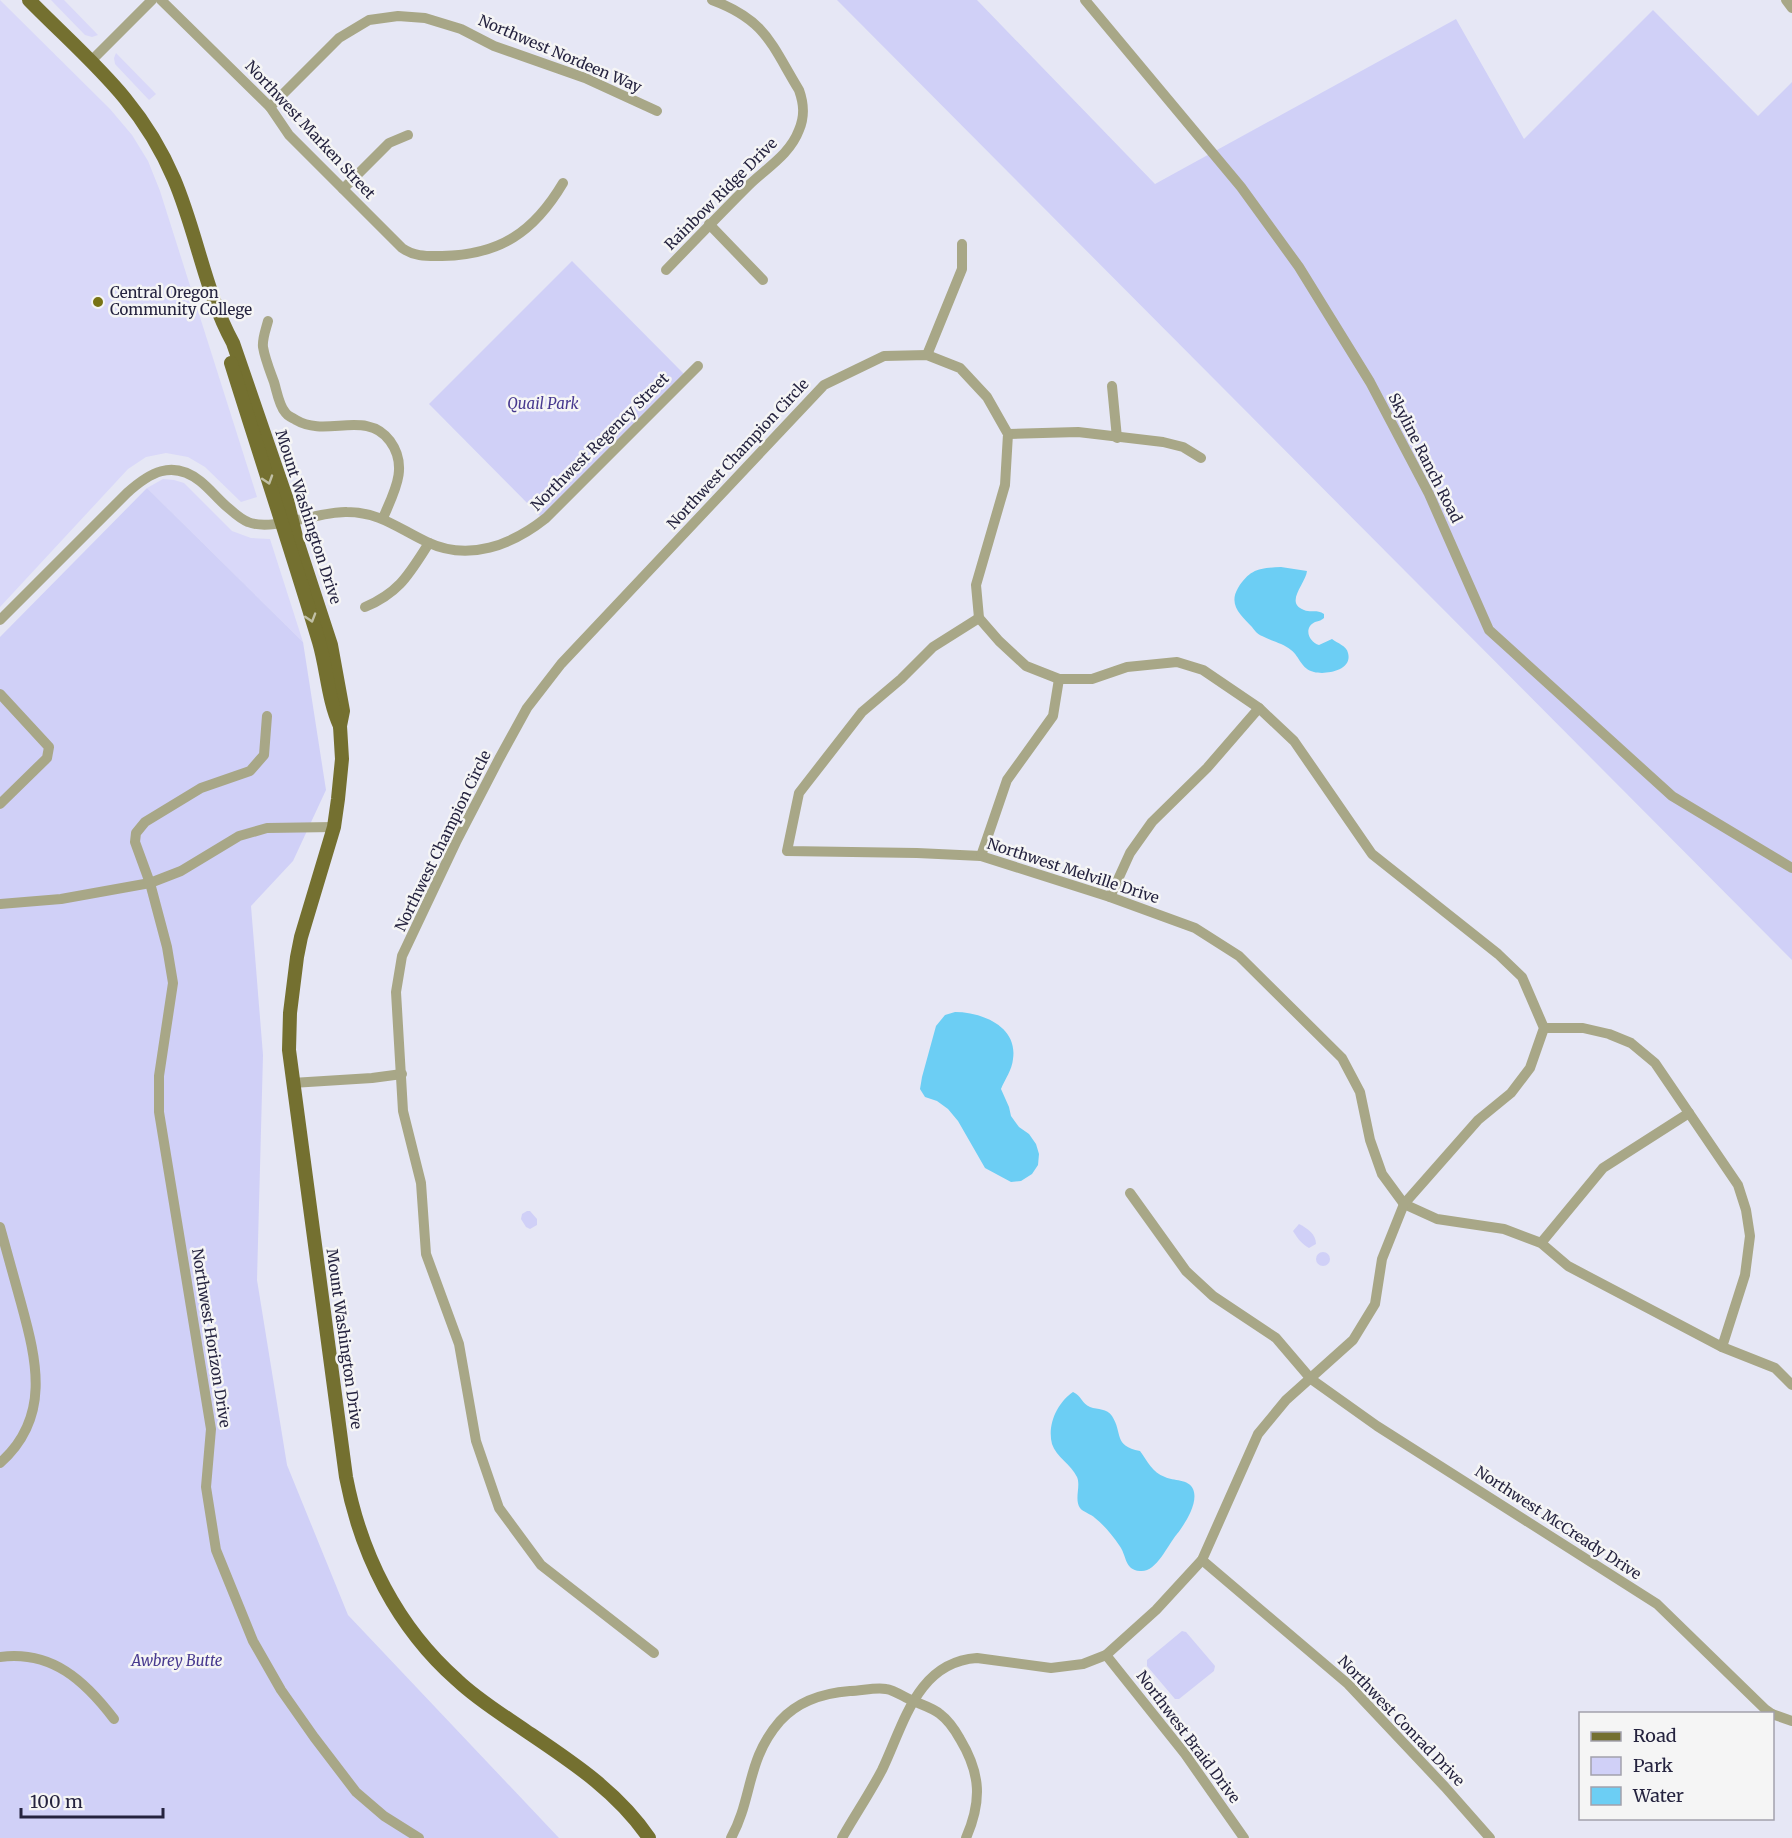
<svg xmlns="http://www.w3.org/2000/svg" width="1792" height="1838" font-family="Merriweather,serif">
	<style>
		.built { fill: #d9d8f9 }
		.green { fill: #d0d0f7 }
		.water { fill: #6ccef4 }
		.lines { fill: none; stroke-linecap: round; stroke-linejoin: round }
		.minor { stroke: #a8a787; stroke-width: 10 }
		.major { stroke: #747030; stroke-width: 14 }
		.oneway { stroke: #c1c0a6 }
		.poi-dot { fill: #787315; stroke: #f5f5f5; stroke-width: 2 }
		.labels { text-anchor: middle; stroke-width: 5; stroke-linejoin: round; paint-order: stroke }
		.street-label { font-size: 15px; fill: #25233f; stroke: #f5f5f5 }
		.poi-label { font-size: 15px; fill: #25233f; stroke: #f5f5f5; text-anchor: start }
		.park-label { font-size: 15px; font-style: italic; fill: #47398f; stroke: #f5f5f5 }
	</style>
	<rect width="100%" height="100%" fill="#e6e7f5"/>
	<!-- built -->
	<g class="built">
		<path d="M0 0 110 109 132 135 148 161 160 191 257 497 241 502 205 467 188 457 166 453 146 457 128 469 0 607Z"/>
		<path d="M51 0H64L98 35 92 37 85 35Z"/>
		<path d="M116 53 156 94 149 100 115 64 114 58Z"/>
		<path d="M163 479 174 480 184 483 232 531 251 538 270 539 303 642 147 488Z"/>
	</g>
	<!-- green -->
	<g class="green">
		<path d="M837 0H977L1155 184 1456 19 1524 139 1653 10 1758 116 1792 82V960Z"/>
		<path d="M572 261 686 376 543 519 429 404Z"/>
		<path d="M147 488 303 642 326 790 293 861 251 906 263 1055 257 1280 287 1465 348 1615 559 1838H0V637Z"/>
		<path d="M527 1211H530L537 1219V1225L530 1229 526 1227 521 1219 522 1214Z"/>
		<path d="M1299 1224C1307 1228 1316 1234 1316 1244L1309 1248C1302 1244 1297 1238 1293 1231Z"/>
		<circle cx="1323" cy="1259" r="7"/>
		<path d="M1182 1631 1186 1632 1215 1666 1214 1671 1179 1699H1175L1147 1666V1660Z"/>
	</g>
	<!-- water -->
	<g class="water">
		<path d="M1281 567 1307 571C1306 583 1284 603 1304 610 1311 613 1317 609 1324 614V618C1322 620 1319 621 1315 622 1303 628 1309 642 1319 645L1332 639C1337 643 1347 646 1348 653 1353 671 1325 675 1314 672 1301 669 1300 657 1291 650 1283 643 1271 641 1262 636 1257 634 1255 631 1252 627 1241 615 1228 605 1238 588 1250 569 1259 568 1281 567Z"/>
		<path d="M955 1012C981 1012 1018 1026 1013 1059 1012 1070 1005 1079 1001 1089L1009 1107 1011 1116 1019 1127 1029 1134 1036 1144 1039 1154 1038 1165 1032 1174 1021 1181 1011 1182 985 1168 958 1121 948 1109 937 1101 925 1097 920 1089 922 1077 936 1026 945 1015Z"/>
		<path d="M1073 1392C1081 1395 1082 1404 1090 1407 1098 1410 1107 1408 1112 1416 1123 1433 1113 1446 1140 1451 1148 1462 1152 1472 1165 1477 1173 1481 1189 1479 1193 1489 1199 1502 1185 1524 1177 1534 1167 1546 1156 1573 1140 1571 1124 1570 1127 1555 1119 1545 1113 1536 1104 1525 1095 1518 1091 1514 1083 1512 1080 1508 1074 1499 1081 1486 1077 1477 1071 1464 1056 1457 1052 1444 1047 1425 1057 1403 1073 1392Z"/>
	</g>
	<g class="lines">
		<!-- minor -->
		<g class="minor">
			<path d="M161 0 270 107 289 135 402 248C415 257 427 256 442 256 500 255 534 232 563 183"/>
			<path d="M1085 0 1241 187 1299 267 1370 382 1429 494 1489 630 1672 796 1792 868"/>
			<path d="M1786 0 1792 8"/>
			<path d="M92 60 152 0"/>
			<path d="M270 107 339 38 369 20 398 16 425 18 461 29 494 46 585 78 657 111"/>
			<path d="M343 189 389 143 408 135"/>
			<path d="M709 224 763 280"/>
			<path d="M666 270C694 241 722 212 750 184 768 167 790 154 799 130 805 116 804 104 799 90 771 44 766 20 712 0"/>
			<path d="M268 321C266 329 262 339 263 347 265 359 270 371 274 382 277 392 279 405 285 412 287 416 293 418 296 420 326 438 367 409 390 441 409 467 394 492 383 518"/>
			<path d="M927 355 962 269V244"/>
			<path d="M1112 386 1117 438"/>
			<path d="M1008 434 1078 432 1163 442 1183 447 1201 458"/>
			<path d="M365 607C400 592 409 574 429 543"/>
			<path d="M979 618 933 647 901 679 862 712 799 793 787 851 917 853 981 856 1110 897 1195 928 1239 956 1342 1058 1360 1092 1370 1140 1382 1174 1404 1204 1437 1219 1504 1229 1541 1243 1568 1266 1722 1347 1775 1368 1792 1385"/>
			<path d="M0 620 127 493C149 473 172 459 200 481 209 488 217 498 226 506 233 512 240 519 248 522 272 532 319 511 347 512 380 512 399 529 427 542 469 562 512 545 546 518L698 366"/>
			<path d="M0 694 49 747 47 758 0 804"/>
			<path d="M267 716 264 755 250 771 201 788 145 822 136 833 135 842 150 883 167 947 173 983 159 1076V1112L211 1429 206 1487 216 1550 253 1641 281 1690 314 1737 356 1792 384 1816 419 1838"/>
			<path d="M981 856 1007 780 1053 716 1059 679"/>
			<path d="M1110 897 1130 853 1152 822 1207 768 1259 708"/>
			<path d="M0 904 61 899 150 883 181 871 239 836 267 828 334 827"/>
			<path d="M1544 1028H1583L1609 1034 1631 1043 1655 1063 1738 1185 1746 1210 1750 1236 1745 1275 1722 1347"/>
			<path d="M292 1083 372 1078 402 1074"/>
			<path d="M1130 1193 1186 1271 1213 1296 1276 1338 1311 1379 1377 1426 1657 1604 1765 1709 1772 1714"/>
			<path d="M0 1227C7 1253 14 1278 21 1303 37 1361 51 1418 0 1463"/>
			<path d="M1541 1243 1603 1168 1689 1113"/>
			<path d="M1202 1560 1348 1684 1445 1787 1490 1838"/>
			<path d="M654 1653 541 1565 499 1508 476 1441 459 1344 426 1254 421 1183 403 1111 396 992 402 956 456 842 499 759 527 708 561 664 824 385 884 356 927 355 960 368 987 397 1008 434 1005 485 976 585 979 618 999 641 1026 666 1059 679H1092L1127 667 1177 662 1203 670 1259 708 1294 741 1372 854 1498 954 1522 977 1544 1028 1530 1068 1511 1093 1478 1120 1404 1204 1382 1259 1375 1304 1353 1340 1286 1400 1258 1434 1202 1560 1156 1610 1106 1655 1083 1664 1051 1668 977 1658C917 1662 904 1724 882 1770 870 1793 855 1815 842 1838"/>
			<path d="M1106 1655 1185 1754 1244 1838"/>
			<path d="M0 1657C52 1650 85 1681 114 1719"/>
			<path d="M1772 1714 1792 1721"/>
			<path d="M731 1838C753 1798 746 1760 780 1721 798 1701 824 1693 850 1691 861 1691 875 1687 886 1689 894 1690 904 1697 911 1700 920 1704 933 1708 940 1714 948 1720 955 1730 960 1739 981 1774 982 1801 966 1838"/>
		</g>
		<!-- major -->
		<g class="major">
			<path d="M29 0C88 60 140 99 174 179 197 233 205 292 233 343L287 500 297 541 331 645 343 711 340 726 342 759 338 799 334 827 301 937 297 957 290 1013 289 1050 346 1477C361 1555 397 1627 457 1680 478 1700 503 1715 526 1731 572 1762 618 1792 649 1838"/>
			<path d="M231 363C260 456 291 549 319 642 327 669 328 700 340 726"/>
		</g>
	</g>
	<!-- one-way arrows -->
	<defs><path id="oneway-chevron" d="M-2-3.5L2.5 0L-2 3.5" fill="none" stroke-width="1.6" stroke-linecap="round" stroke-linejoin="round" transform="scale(1.5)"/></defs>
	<g class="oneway">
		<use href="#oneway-chevron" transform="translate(268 480) rotate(72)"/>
		<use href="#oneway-chevron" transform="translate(311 618) rotate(73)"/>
	</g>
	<!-- markers -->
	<circle class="poi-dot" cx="98" cy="302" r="6"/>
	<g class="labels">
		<!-- street labels -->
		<g class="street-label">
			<text transform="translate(560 54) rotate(23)" y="5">Northwest Nordeen Way</text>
			<text transform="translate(310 130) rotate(47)" y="5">Northwest Marken Street</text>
			<text transform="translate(721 194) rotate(-45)" y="5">Rainbow Ridge Drive</text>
			<text transform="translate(600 442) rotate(-45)" y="5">Northwest Regency Street</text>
			<text transform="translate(738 454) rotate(-47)" y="5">Northwest Champion Circle</text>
			<text transform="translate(1425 458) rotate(63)" y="5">Skyline Ranch Road</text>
			<text transform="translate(308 517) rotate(72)" y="5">Mount Washington Drive</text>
			<text transform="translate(443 841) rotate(-64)" y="5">Northwest Champion Circle</text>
			<text transform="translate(1073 871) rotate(18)" y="5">Northwest Melville Drive</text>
			<text transform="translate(211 1338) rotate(81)" y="5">Northwest Horizon Drive</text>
			<text transform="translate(344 1339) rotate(82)" y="5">Mount Washington Drive</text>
			<text transform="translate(1558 1523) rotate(33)" y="5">Northwest McCready Drive</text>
			<text transform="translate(1401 1721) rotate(46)" y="5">Northwest Conrad Drive</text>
			<text transform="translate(1188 1737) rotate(53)" y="5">Northwest Braid Drive</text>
		</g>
		<!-- poi labels -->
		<g class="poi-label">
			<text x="110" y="298">Central Oregon<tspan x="110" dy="17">Community College</tspan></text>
		</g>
		<!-- park labels -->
		<g class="park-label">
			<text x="543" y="409">Quail Park</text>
			<text x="177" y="1666">Awbrey Butte</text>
		</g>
	</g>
	<!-- legend -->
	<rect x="1579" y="1712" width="195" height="108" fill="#f5f5f5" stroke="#a2a1ac" stroke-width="1.5"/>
	<rect x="1591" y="1732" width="30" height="9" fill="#747030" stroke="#a2a1ac" stroke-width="1.5"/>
	<text x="1633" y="1742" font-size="18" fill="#25233f">Road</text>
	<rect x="1591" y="1757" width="30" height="18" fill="#d0d0f7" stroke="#a2a1ac" stroke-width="1.5"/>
	<text x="1633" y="1772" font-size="18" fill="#25233f">Park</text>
	<rect x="1591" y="1787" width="30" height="18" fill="#6ccef4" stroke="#a2a1ac" stroke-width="1.5"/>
	<text x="1633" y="1802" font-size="18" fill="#25233f">Water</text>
	<!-- scale -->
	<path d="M21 1808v9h142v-9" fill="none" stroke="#25233f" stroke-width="3"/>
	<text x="30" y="1808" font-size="18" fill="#25233f" stroke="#f5f5f5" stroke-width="4.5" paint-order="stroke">100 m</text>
</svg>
